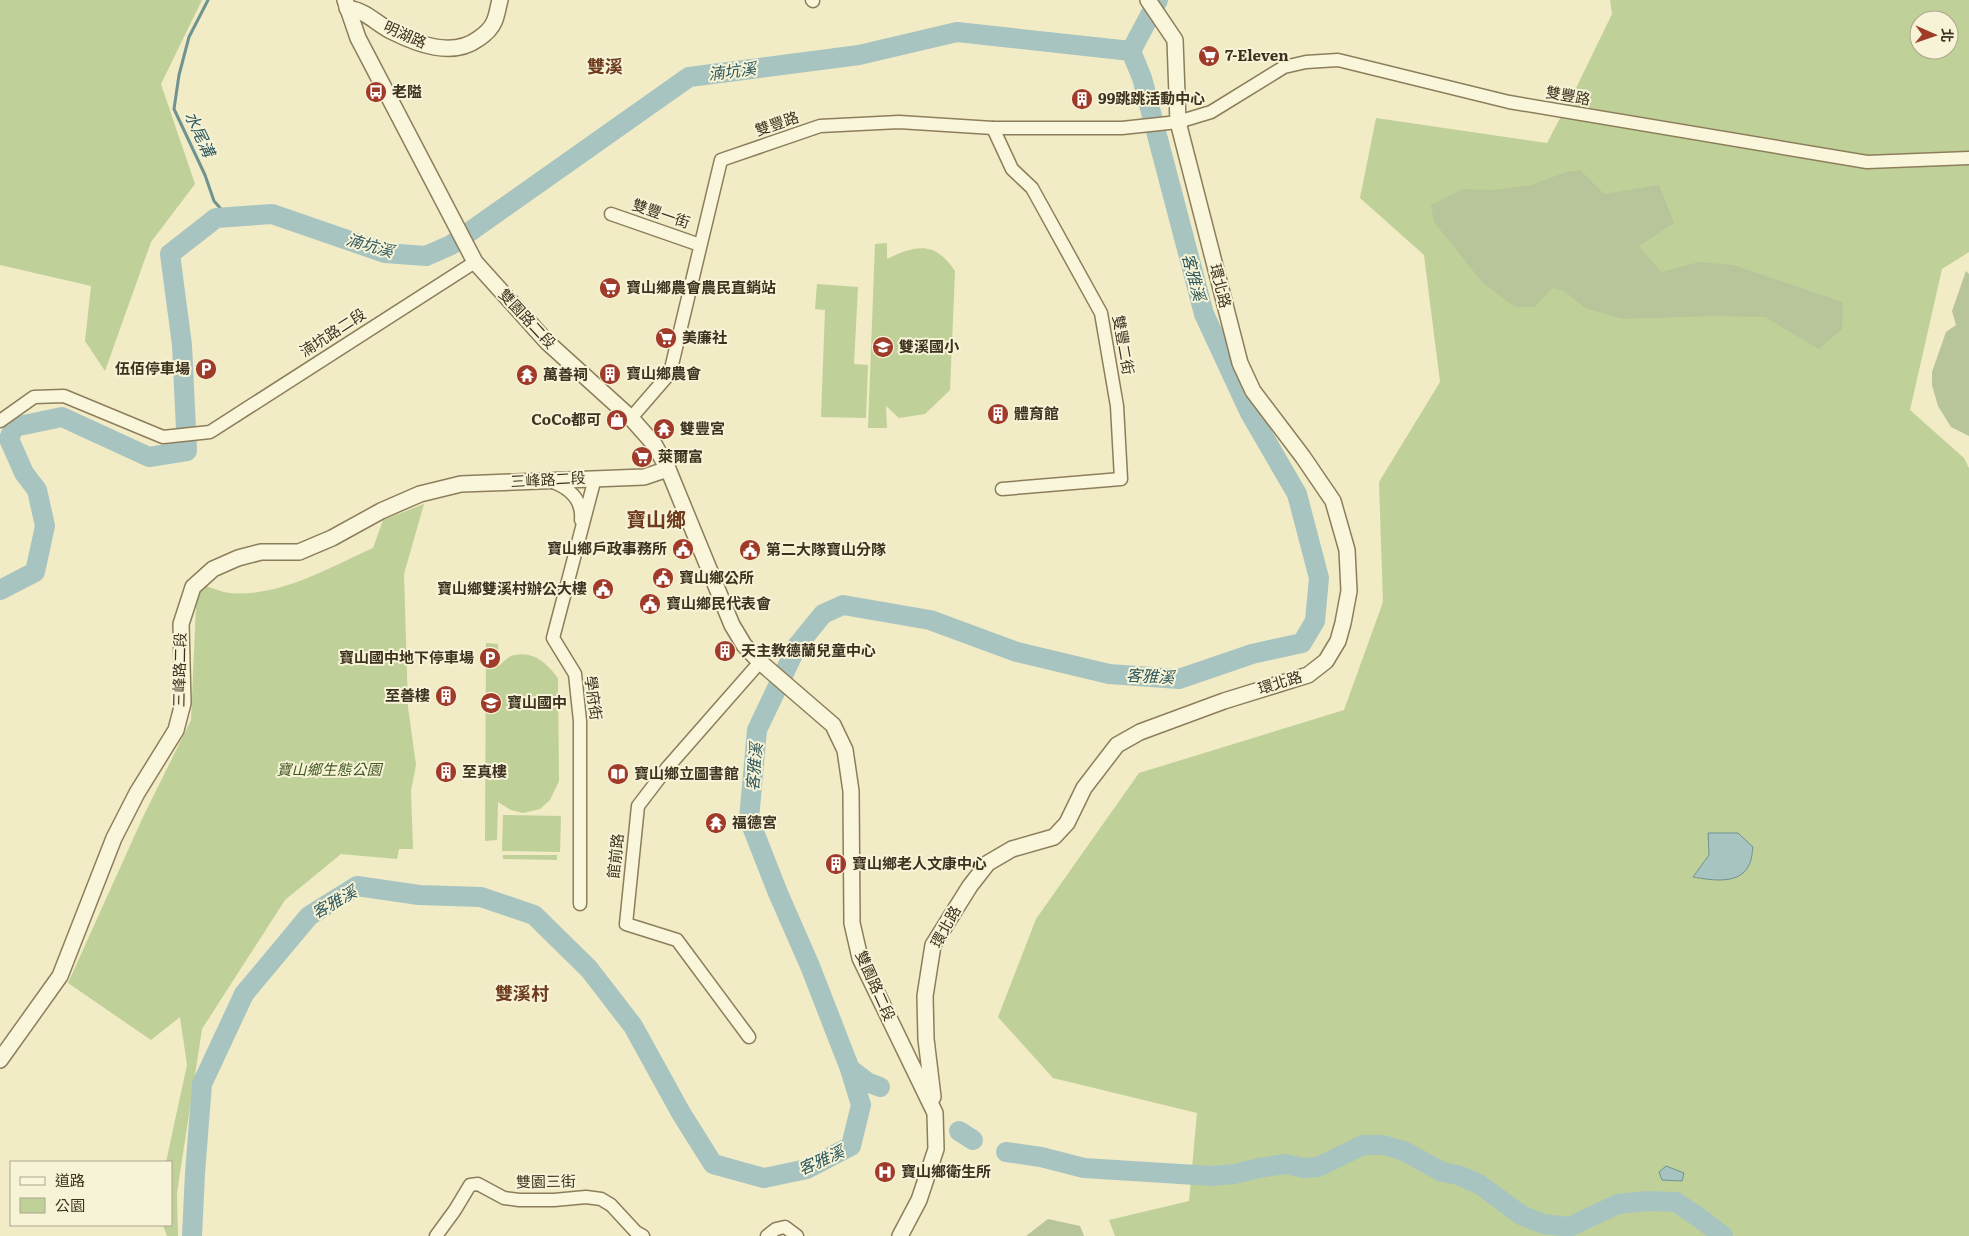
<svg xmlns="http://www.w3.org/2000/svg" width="1969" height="1236" font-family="Literata,'Noto Sans TC',serif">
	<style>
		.green { fill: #c0d099; fill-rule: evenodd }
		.cemetery { fill: #b8c499 }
		.water { fill: #a8c4c0; stroke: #6e9390 }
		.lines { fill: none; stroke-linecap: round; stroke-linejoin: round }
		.stream { stroke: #6e9390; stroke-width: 3 }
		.river { stroke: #a8c4c0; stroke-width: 20 }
		.minor-casing { stroke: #8d7e5b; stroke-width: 15 }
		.tertiary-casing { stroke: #8d7e5b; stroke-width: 18 }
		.minor { stroke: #faf6db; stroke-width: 12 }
		.tertiary { stroke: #faf6db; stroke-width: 15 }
		.labels { text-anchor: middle; stroke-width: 4; stroke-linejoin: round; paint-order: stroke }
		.street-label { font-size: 15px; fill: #3d321f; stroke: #f7f3d7 }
		.poi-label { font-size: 15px; font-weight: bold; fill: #3d321f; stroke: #f7f3d7; text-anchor: start }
		.park-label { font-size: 15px; font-style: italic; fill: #445a25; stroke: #f7f3d7 }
		.water-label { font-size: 16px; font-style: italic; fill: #2e585d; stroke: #f7f3d7 }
		.quarter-label { font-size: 18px; font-weight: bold; fill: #6c3a1c; stroke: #f7f3d7 }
		.district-label { font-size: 20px; font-weight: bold; fill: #6c3a1c; stroke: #f7f3d7 }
	</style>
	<rect width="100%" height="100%" fill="#f1ebc6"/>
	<!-- green -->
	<g class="green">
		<path d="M0 0H202L161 84 195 184 151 242 105 371 85 341 91 286 0 265Z"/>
		<path d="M1610 0H1969V252L1942 269 1910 410 1964 458 1969 468V1236H1115L1109 1220 1189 1201 1197 1113 1053 1078 998 1017 1036 919 1139 773 1344 710 1383 602 1379 482 1440 382 1424 255 1360 198 1376 118 1547 143 1577 86 1612 14ZM1919 20H1949V50H1919Z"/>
		<path d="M887 243V259C916 245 935 241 955 271L950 390 925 414 899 418 886 406 887 428H868L875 244Z"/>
		<path d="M817 284 858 287 854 364 868 365 866 418 821 417 825 310 815 309Z"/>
		<path d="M424 504 404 574 408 707 416 765 411 791 413 849H399L397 859 341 854 285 900 202 1029 177 1193 178 1236H167L163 1225H171V1162H166L187 1065 180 1017 151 1040 68 983 143 817 191 720 197 583C208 586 220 592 230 593 277 598 331 567 373 548L383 520Z"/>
		<path d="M486 643 498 644 499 666C502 663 507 658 511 656 532 649 547 663 558 678L559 781 550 800 540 809 523 813 511 810 498 802 497 840 485 841Z"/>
		<path d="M503 815 561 816 560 852 502 851Z"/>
		<path d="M503 855H557V860L503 859Z"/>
	</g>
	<!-- cemetery -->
	<g class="cemetery">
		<path d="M1580 170 1604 194 1659 185 1674 223 1639 246 1661 272 1699 262 1733 265 1843 302 1842 329 1819 349 1765 317 1712 316 1623 319 1585 308 1563 290 1552 288 1535 307H1515L1483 283 1434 222 1431 205 1463 189 1493 190 1532 185 1566 172Z"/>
		<path d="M1966 271 1969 274V436L1951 427 1938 406 1932 385V372L1946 332 1956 325 1952 311Z"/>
		<path d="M1048 1219 1080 1226 1084 1236H1026Z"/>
	</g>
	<!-- water -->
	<g class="water">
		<path d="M1708 833H1738L1753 847C1752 853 1752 858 1750 863 1741 886 1711 880 1693 877L1709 855Z"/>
		<path d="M1666 1166 1684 1173 1682 1181 1662 1180 1659 1172Z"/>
	</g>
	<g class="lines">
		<!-- stream -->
		<g class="stream">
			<path d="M208 0 189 37 179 75 174 109 205 175 214 201 228 217"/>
			<path d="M0 441 9 439"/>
		</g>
		<!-- river -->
		<g class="river">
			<path d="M0 590 35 572 45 526 37 490 24 473 9 439 14 427 62 417 149 457 187 451 182 345 170 254 216 218 272 214 385 253 426 256 451 245 689 77 859 55 957 32 1131 51"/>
			<path d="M850 1069 867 1082 880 1087"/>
			<path d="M959 1131 973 1140"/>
			<path d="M1006 1152 1041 1157 1084 1168 1212 1176 1234 1174 1259 1168 1285 1164 1304 1168 1318 1167 1363 1145H1383L1404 1151 1442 1172 1458 1175 1479 1184 1521 1215 1543 1224 1569 1227 1618 1204 1646 1201 1676 1202 1701 1219 1723 1236"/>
			<path d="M192 1236 195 1173 202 1084 244 994 309 916 357 886 419 895 481 897 534 915 589 969 633 1026 681 1113 713 1164 764 1178 807 1169 851 1146 861 1105 850 1069 810 966 778 893 749 819 757 730 797 646 823 614 843 605 930 620 1017 652 1109 674 1179 679 1252 654 1302 643 1315 621 1319 578 1297 494 1250 413 1204 314 1142 78 1131 51 1158 0"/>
		</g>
		<!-- minor casing -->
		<g class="minor-casing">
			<g id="minor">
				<path d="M812 0 813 1"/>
				<path d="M993 128 1012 169 1032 188 1101 313 1117 406 1121 479 1002 489"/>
				<path d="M611 214 700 245"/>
				<path d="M631 418 670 373 721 160 820 126 899 122 993 128H1122L1178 122 1211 112 1284 67 1306 62 1338 60 1509 102 1867 162 1969 158"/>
				<path d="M0 421 34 397 64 396 163 437 210 432 475 262"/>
				<path d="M550 481C568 487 583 499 581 520"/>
				<path d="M580 904V721L575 674 553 638 595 478"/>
				<path d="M749 1037 677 940 626 924 638 806 667 768 760 662"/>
				<path d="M436 1236 455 1210 470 1185 478 1184 504 1198 519 1200H554L586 1197 601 1199 611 1205 636 1232 643 1236"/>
				<path d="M767 1236 776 1229 785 1227 797 1236"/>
			</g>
		</g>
		<!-- tertiary casing -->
		<g class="tertiary-casing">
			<g id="tertiary">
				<path d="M345 0 358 38 475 262 547 342 631 418 654 444 668 469 732 625 744 645 760 662 833 725 845 750 851 791 852 923 860 958 935 1113 936 1149 919 1200 900 1236"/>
				<path d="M347 8C367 11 374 22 391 31 417 44 452 58 478 39 484 35 491 29 494 22 497 16 498 7 500 0"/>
				<path d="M0 1060 60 976 114 838 137 793 176 730 183 703 181 624 193 587 213 569 238 558 261 552H299L332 538 381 511 420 494 461 484 644 477 668 469"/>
				<path d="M933 1097 926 1039 925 996 933 945 970 886 988 863 1012 849 1054 837 1067 823 1084 788 1117 745 1140 732 1224 701 1308 675 1326 661 1338 641 1343 623 1349 591 1347 550 1333 501 1303 457 1253 391 1240 363 1178 122 1175 40 1148 0"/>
			</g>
		</g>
		<!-- minor -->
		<use href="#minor" class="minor"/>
		<!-- tertiary -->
		<use href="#tertiary" class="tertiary"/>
	</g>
	<!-- icons -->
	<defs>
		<g id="supermarket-disc" transform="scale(1.125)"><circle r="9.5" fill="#9f3b28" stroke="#f7f3d7"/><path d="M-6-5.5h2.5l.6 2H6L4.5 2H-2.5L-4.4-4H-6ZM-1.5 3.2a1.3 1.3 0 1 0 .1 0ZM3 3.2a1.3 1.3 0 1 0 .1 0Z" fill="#fff"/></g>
		<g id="bus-disc" transform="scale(1.125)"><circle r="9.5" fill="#9f3b28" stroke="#f7f3d7"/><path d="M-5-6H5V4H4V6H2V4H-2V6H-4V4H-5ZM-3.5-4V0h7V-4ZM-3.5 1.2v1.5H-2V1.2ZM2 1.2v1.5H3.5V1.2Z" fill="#fff"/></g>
		<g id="building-disc" transform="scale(1.125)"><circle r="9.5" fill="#9f3b28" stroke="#f7f3d7"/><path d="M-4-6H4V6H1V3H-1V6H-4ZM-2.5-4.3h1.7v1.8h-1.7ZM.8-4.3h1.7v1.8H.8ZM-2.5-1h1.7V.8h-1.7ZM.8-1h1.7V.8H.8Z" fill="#fff"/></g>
		<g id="school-disc" transform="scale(1.125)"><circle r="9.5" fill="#9f3b28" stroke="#f7f3d7"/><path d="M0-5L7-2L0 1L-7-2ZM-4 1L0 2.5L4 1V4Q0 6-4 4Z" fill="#fff"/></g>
		<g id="parking-disc" transform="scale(1.125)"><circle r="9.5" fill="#9f3b28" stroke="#f7f3d7"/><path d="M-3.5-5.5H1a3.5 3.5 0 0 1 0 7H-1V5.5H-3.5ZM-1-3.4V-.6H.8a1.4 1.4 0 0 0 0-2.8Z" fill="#fff"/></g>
		<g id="temple-disc" transform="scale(1.125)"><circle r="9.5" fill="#9f3b28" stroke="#f7f3d7"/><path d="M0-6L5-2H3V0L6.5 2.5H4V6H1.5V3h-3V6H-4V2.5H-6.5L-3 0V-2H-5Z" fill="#fff"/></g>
		<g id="shop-disc" transform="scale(1.125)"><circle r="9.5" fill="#9f3b28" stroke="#f7f3d7"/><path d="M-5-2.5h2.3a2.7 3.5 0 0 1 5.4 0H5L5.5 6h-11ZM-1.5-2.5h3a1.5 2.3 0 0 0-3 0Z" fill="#fff"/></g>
		<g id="civic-disc" transform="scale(1.125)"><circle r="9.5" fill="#9f3b28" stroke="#f7f3d7"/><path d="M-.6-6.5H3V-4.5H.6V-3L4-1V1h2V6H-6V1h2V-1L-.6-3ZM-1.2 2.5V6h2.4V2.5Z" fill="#fff"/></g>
		<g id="library-disc" transform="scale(1.125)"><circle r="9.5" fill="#9f3b28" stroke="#f7f3d7"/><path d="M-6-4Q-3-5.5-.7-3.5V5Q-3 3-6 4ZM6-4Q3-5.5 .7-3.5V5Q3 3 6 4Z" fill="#fff"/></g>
		<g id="hospital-disc" transform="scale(1.125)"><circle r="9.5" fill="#9f3b28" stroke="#f7f3d7"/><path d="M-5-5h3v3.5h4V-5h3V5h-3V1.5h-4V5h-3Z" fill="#fff"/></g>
	</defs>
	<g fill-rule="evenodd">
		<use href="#supermarket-disc" x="1209" y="56"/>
		<use href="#bus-disc" x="376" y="92"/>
		<use href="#building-disc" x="1082" y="99"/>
		<use href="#supermarket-disc" x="610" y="288"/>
		<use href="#supermarket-disc" x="666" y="338"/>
		<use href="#school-disc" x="883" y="347"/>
		<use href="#parking-disc" x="206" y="369"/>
		<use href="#building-disc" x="610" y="374"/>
		<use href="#temple-disc" x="527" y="375"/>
		<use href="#building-disc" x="998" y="414"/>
		<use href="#shop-disc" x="617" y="420"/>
		<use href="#temple-disc" x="664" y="429"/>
		<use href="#supermarket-disc" x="642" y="457"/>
		<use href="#civic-disc" x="683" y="549"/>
		<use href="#civic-disc" x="750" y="550"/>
		<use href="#civic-disc" x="663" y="578"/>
		<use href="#civic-disc" x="603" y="589"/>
		<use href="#civic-disc" x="650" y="604"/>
		<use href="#building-disc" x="725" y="651"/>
		<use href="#parking-disc" x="490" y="658"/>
		<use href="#building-disc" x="446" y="696"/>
		<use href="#school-disc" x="491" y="703"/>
		<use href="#building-disc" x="446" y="772"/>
		<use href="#library-disc" x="618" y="774"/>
		<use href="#temple-disc" x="716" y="823"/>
		<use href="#building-disc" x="836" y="864"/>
		<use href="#hospital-disc" x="885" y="1172"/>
	</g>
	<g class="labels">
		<!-- street labels -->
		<g class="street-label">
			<text transform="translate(405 35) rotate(24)" y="5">明湖路</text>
			<text transform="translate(1568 96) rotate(10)" y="5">雙豐路</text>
			<text transform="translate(777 124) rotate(-19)" y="5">雙豐路</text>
			<text transform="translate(661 214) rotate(19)" y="5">雙豐一街</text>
			<text transform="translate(1220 286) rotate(76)" y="5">環北路</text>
			<text transform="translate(527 319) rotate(47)" y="5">雙園路二段</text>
			<text transform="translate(333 333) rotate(-33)" y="5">湳坑路二段</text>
			<text transform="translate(1123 345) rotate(80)" y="5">雙豐二街</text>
			<text transform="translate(548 480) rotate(-3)" y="5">三峰路二段</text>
			<text transform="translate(180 670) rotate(-89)" y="5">三峰路二段</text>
			<text transform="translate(1280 683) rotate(-17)" y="5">環北路</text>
			<text transform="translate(593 698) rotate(82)" y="5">學府街</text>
			<text transform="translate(616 856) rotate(-84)" y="5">館前路</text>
			<text transform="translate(946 927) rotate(-61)" y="5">環北路</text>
			<text transform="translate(875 986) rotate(66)" y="5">雙園路二段</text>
			<text transform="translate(546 1182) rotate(-1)" y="5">雙園三街</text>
		</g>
		<!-- poi labels -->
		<g class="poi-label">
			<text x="1225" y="61">7-Eleven</text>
			<text x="392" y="97">老隘</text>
			<text x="1098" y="104">99跳跳活動中心</text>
			<text x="626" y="293">寶山鄉農會農民直銷站</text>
			<text x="682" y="343">美廉社</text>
			<text x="899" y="352">雙溪國小</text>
			<text x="190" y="374" text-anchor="end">伍佰停車場</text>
			<text x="626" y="379">寶山鄉農會</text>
			<text x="543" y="380">萬善祠</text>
			<text x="1014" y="419">體育館</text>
			<text x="601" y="425" text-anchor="end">CoCo都可</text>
			<text x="680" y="434">雙豐宮</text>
			<text x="658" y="462">萊爾富</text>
			<text x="667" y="554" text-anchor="end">寶山鄉戶政事務所</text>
			<text x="766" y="555">第二大隊寶山分隊</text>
			<text x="679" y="583">寶山鄉公所</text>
			<text x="587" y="594" text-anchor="end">寶山鄉雙溪村辦公大樓</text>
			<text x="666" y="609">寶山鄉民代表會</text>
			<text x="741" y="656">天主教德蘭兒童中心</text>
			<text x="474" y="663" text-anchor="end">寶山國中地下停車場</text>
			<text x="430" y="701" text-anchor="end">至善樓</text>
			<text x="507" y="708">寶山國中</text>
			<text x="462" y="777">至真樓</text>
			<text x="634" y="779">寶山鄉立圖書館</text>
			<text x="732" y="828">福德宮</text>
			<text x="852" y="869">寶山鄉老人文康中心</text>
			<text x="901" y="1177">寶山鄉衛生所</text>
		</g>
		<!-- park labels -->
		<g class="park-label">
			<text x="329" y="775">寶山鄉生態公園</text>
		</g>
		<!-- water labels -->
		<g class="water-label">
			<text transform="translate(732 71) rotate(-7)" y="6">湳坑溪</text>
			<text transform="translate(200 134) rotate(65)" y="6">水尾溝</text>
			<text transform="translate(370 245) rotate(16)" y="6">湳坑溪</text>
			<text transform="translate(1194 277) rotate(75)" y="6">客雅溪</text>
			<text transform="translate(1150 676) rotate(3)" y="6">客雅溪</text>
			<text transform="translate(754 767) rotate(-85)" y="6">客雅溪</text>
			<text transform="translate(334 902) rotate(-29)" y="6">客雅溪</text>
			<text transform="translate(821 1160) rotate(-24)" y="6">客雅溪</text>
		</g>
		<!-- quarter labels -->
		<g class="quarter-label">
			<text x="605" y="73">雙溪</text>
			<text x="522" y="1000">雙溪村</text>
		</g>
		<!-- district labels -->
		<g class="district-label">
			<text x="656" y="527">寶山鄉</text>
		</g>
	</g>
	<!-- legend -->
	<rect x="10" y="1161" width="162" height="65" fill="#f7f3d7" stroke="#ada68d"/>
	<rect x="20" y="1177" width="25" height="8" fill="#faf6db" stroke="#ada68d"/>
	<text x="55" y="1186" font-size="15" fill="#3d321f">道路</text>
	<rect x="20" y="1198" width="25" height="15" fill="#c0d099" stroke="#ada68d"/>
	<text x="55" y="1211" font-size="15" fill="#3d321f">公園</text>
	<!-- north arrow -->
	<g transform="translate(1934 35) rotate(92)"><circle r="24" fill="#f7f3d7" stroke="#ada68d"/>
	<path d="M0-4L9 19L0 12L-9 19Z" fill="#9f3b28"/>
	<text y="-8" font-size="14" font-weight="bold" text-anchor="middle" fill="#3d321f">北</text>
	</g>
</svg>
